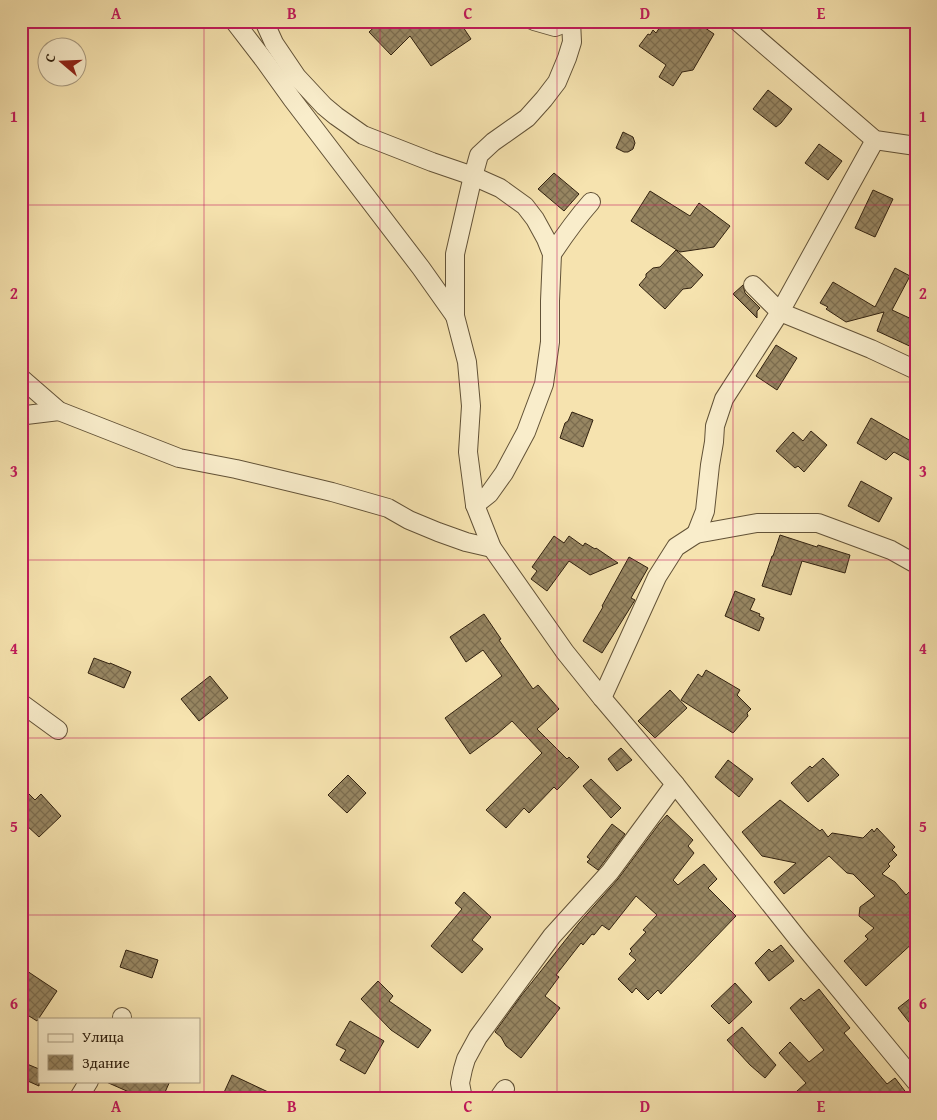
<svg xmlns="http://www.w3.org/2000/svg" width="937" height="1120" font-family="'Gentium Book Plus',serif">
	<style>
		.building { fill: url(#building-cross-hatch); stroke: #31210f }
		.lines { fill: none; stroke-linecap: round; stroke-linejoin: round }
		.street-casing { stroke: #625237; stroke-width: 20 }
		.street { stroke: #f9edcb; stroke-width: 18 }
		.grid { fill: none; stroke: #c2185b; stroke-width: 1; stroke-opacity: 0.55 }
		.neatline { fill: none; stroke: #c2185b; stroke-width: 2 }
		.grid-label { font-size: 16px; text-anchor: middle; font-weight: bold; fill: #c2185b }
	</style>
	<defs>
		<pattern id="building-cross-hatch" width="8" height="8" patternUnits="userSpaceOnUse" patternTransform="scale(1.25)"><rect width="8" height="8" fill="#978662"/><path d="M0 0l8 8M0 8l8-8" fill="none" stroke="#7c6d4f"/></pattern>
	</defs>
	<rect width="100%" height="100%" fill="#f6e3af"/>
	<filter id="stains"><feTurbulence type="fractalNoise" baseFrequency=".004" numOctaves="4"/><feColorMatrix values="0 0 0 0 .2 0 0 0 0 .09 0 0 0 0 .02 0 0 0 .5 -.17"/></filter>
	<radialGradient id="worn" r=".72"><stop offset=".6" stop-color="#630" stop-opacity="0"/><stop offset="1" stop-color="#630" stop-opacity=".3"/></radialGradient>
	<!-- building -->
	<g class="building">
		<path d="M381 21H459L471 39 431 66 410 36 391 55 369 32Z"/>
		<path d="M664 21H695L714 34 693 70 682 72 673 86 659 77 666 65 639 46 648 34 650 35 653 30 656 33Z"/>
		<path d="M768 90 792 109 781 123 776 127 753 109Z"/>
		<path d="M623 132 633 137 635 143 633 149 628 152H624L616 148Z"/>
		<path d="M819 144 842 161 828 180 805 163Z"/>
		<path d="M554 173 579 194 564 211 538 189Z"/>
		<path d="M873 190 893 199 875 237 855 228Z"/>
		<path d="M650 191 690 216 699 203 730 226 714 247 680 252 631 221Z"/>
		<path d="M676 250 703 275 691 288 683 289 665 309 639 285 646 277V274L653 268 660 267Z"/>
		<path d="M895 268 910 276 892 310 916 321V349L877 331 884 312 846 322 826 309 828 307 820 303 833 282 875 307Z"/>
		<path d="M743 285 745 293 760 308 757 311V318L733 294Z"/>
		<path d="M776 345 797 358 777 390 756 376Z"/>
		<path d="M572 412 593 420 583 447 560 438 565 423 568 421Z"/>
		<path d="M871 418 916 444V464L894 452 886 460 857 443Z"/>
		<path d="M811 431 827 445 804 472 798 466 795 468 776 451 793 432 803 441Z"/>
		<path d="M861 481 892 498 879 522 848 506Z"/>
		<path d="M780 535 817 547 818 545 850 555 845 573 802 561 791 595 762 586 772 556H773Z"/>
		<path d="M554 536 564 543 569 536 583 546 585 543 595 549 596 548 618 563 590 575 569 561 547 591 531 579 537 571 532 567Z"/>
		<path d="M629 557 648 568 631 598 635 600 602 653 583 641 603 607 602 606Z"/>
		<path d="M735 591 755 599 750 610 760 614 759 616 764 618 759 631 725 616Z"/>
		<path d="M484 614 501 639 499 640 533 689 538 685 559 709 537 729 567 759 569 757 579 767 557 790 554 787 529 813 524 808 506 828 486 810 542 753 512 721 497 734 470 754 445 718 502 676 483 650 466 662 450 637Z"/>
		<path d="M94 658 110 664V663L131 672 124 688 88 673Z"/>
		<path d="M706 670 740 690 737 695 751 709 747 713 748 716 733 733 681 700 698 674 702 677Z"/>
		<path d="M210 676 228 698 199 721 181 699Z"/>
		<path d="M670 690 687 708 655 738 638 721Z"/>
		<path d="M621 748 632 760 617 771 608 759Z"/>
		<path d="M823 758 839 775 808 802 791 783 810 766 812 768Z"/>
		<path d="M728 760 753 779 739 797 715 777Z"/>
		<path d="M348 775 366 793 347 813 328 795Z"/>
		<path d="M591 779 621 808 611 818 583 786Z"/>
		<path d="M29 794 35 800 41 794 61 816 39 837 25 824 21 813V802Z"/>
		<path d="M780 800 820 831 822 829 828 837 832 833 863 838 872 829 874 832 877 828 895 847 892 850 897 855 888 864 890 866 882 874 895 882 906 895 916 885V918L909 925 916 932V940L866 986 844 961 868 939 865 936 874 928 859 916 860 907 875 896 853 874 847 873 829 856 784 894 774 882 796 863 762 856 742 832Z"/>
		<path d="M667 815 693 840 688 846 694 853 673 880 678 885 704 864 717 879 708 888 736 916 661 994 658 990 648 1000 636 988 632 993 618 979 636 960 629 954 632 951 630 949 646 932 643 930 657 915 636 896 609 930 602 925 594 935 592 934 583 945 581 943 556 975 559 977 545 996 560 1008 521 1058 506 1046 501 1037 495 1032 521 996 579 923 618 879 659 824Z"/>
		<path d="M612 824 625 834 598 870 587 862 590 859 587 857Z"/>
		<path d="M464 892 491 917 472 940 483 949 462 973 431 946 462 909 455 903Z"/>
		<path d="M781 945 794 961 769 981 755 963 769 949 772 952Z"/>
		<path d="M126 950 158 960 152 978 120 967Z"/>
		<path d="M21 967 57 991 37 1021 21 1011Z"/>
		<path d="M378 981 393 996 389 1001 431 1030 418 1048 391 1030 361 999Z"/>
		<path d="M735 983 752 1002 729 1024 711 1006Z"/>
		<path d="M819 989 850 1028 844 1033 887 1084 895 1078 911 1099H788L806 1083 779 1053 790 1042 809 1062 824 1050 790 1008 801 998 804 1001Z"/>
		<path d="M916 994V1031L898 1008Z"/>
		<path d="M350 1021 384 1041 365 1074 340 1060 346 1050 336 1045Z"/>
		<path d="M742 1027 776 1065 765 1078 750 1065 727 1040Z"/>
		<path d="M27 1064 39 1069V1086L21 1078Z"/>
		<path d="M232 1075 283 1099H221Z"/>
		<path d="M104 1081H170L162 1099H145Z"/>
	</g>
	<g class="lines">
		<!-- street casing -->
		<g class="street-casing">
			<g id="street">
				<path d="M234 21 264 60 292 99 421 268 455 316"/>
				<path d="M264 21 274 43 297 77 324 106 336 116 363 135 432 162 473 176 500 188 525 206 535 219 546 239 552 254 550 301V342L544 384 526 432 504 473 489 494 475 505"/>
				<path d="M534 21 555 27 571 21"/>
				<path d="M571 21 572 42 567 58 557 82 544 99 527 118 493 142 479 155 472 180 455 254V316L467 362 471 406 468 452 475 505 492 548 565 652 602 698 675 784 798 939 916 1082"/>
				<path d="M737 21 875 140 916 146"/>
				<path d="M552 254C564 236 576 219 591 202"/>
				<path d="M753 285 780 312 871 349 916 370"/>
				<path d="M21 378 59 411 179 458 236 469 332 492 388 508 409 520 438 532 466 542 492 548"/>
				<path d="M21 417 26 415 59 411"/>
				<path d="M696 534 705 511 710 465 714 442 715 426 724 399 780 312 875 140"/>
				<path d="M602 698 657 577 676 547 696 534 757 523H818L891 550 916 564"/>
				<path d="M21 703 58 730"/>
				<path d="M122 1019V1017"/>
				<path d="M78 1099 89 1081"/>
				<path d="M463 1099 460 1083 463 1069 466 1059 478 1037 552 936 610 872 675 784"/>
				<path d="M498 1099 505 1089"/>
			</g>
		</g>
		<!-- street -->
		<use href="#street" class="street"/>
	</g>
	<!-- grid -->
	<path class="grid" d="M204 21V1099M380 21V1099M557 21V1099M733 21V1099M21 205H916M21 382H916M21 560H916M21 738H916M21 915H916"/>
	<!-- margin -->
	<rect width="937" height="1120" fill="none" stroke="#f6e3af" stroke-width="55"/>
	<!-- legend -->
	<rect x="38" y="1018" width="162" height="65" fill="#f9edcb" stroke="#a99b80"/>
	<rect x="48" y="1034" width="25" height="8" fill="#f9edcb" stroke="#a99b80"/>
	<text x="82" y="1042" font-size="15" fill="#31210f">Улица</text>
	<rect x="48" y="1055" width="25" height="15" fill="url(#building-cross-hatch)" stroke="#a99b80"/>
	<text x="82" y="1068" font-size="15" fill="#31210f">Здание</text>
	<!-- north arrow -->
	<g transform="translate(62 62) rotate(289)"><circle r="24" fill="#f9edcb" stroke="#a99b80"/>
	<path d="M0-4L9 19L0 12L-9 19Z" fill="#8f2418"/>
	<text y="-8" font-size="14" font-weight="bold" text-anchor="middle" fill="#31210f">С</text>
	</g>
	<rect x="28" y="28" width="882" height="1064" class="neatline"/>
	<g class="grid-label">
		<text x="116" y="19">A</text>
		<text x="292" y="19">B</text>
		<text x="468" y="19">C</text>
		<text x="645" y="19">D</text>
		<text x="821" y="19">E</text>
		<text x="14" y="122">1</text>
		<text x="923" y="122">1</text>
		<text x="14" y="299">2</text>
		<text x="923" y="299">2</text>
		<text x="14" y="477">3</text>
		<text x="923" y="477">3</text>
		<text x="14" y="654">4</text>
		<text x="923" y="654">4</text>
		<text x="14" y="832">5</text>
		<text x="923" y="832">5</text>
		<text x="14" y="1009">6</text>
		<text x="923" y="1009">6</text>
		<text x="116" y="1112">A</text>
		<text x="292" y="1112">B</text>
		<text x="468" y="1112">C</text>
		<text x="645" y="1112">D</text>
		<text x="821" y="1112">E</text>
	</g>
	<rect width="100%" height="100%" filter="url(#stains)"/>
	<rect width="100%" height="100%" fill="url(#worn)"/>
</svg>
